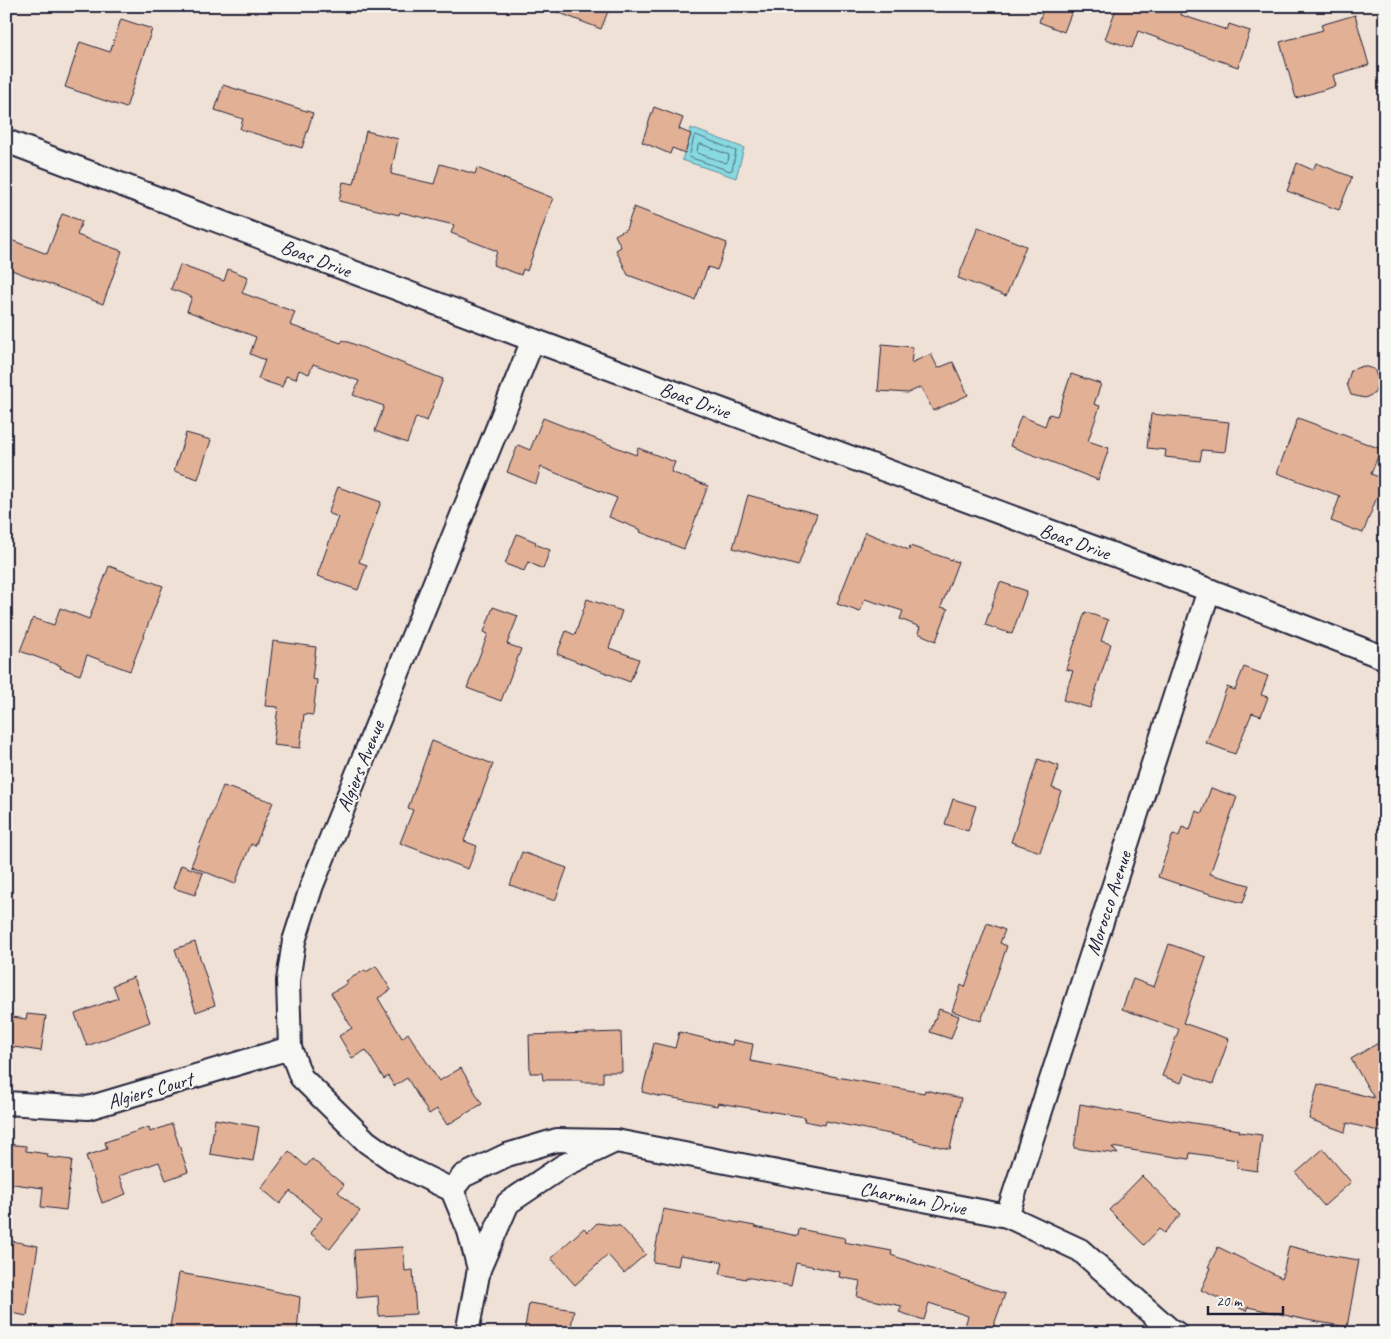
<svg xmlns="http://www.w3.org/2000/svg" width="1391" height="1339" font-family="Caveat,sans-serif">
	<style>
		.water { fill: #88dae0; stroke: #5f909e }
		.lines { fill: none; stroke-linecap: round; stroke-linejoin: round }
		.shore { stroke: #4b6c7d; stroke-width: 1 }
		.building { fill: #e2b095; stroke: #22223b }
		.minor-casing { stroke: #22223b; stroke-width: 26 }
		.minor { stroke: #f6f6f2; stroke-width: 22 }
		.labels { text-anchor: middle; stroke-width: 4; stroke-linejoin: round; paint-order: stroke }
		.street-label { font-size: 20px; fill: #22223b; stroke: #f6f6f2 }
	</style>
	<rect width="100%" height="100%" fill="#f0e1d6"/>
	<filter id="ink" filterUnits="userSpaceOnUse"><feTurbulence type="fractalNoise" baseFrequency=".02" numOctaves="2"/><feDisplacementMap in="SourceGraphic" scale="10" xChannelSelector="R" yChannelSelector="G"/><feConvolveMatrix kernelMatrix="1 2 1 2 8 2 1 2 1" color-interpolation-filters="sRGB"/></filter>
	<g filter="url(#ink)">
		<!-- water -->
		<path class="water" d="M691 128 744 148 736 178 682 160Z"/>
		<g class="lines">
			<!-- shore -->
			<g class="shore">
				<path d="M696 135 736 151 732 170 730 171 689 157 694 137Z"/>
				<path d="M701 144 729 155 728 161 726 163 697 153 698 145Z"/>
			</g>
		</g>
		<!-- building -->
		<g class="building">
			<path d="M547 6H610L601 29 547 8Z"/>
			<path d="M1044 6H1074L1064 32 1039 22Z"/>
			<path d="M1117 6H1184L1181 15 1227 30 1229 24 1250 31 1238 67 1185 49V48L1138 31 1132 48 1105 39Z"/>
			<path d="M1355 15 1369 65 1333 75 1336 86 1296 98 1280 42 1323 30 1321 25Z"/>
			<path d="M121 19 152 29 126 108 65 87 80 42 110 52Z"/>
			<path d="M223 85 313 113 302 148 240 129 243 119 215 110Z"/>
			<path d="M654 107 683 118 679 129 691 134 685 153 672 148 670 154 642 142Z"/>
			<path d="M366 131 398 139 391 174 434 184 440 164 475 174 477 168 553 198 527 271 523 269 521 275 493 265 497 251 451 233 454 225 400 212 399 215 339 201 343 182 354 184Z"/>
			<path d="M1297 163 1313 170 1316 163 1352 177 1339 210 1287 191Z"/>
			<path d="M634 207 727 243 717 270 708 267 695 300 628 275 616 250 621 247 615 235 626 229Z"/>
			<path d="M62 214 82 221 77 235 122 251 103 304 6 268V238L47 254Z"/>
			<path d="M978 227 1026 246 1006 296 958 278Z"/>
			<path d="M180 265 224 281 228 269 248 277 242 293 295 312 290 325 341 343 343 340 443 379 427 421 416 417 407 443 375 431 384 406 353 395 359 381 313 364 309 374 299 370 296 379 286 376 282 387 258 379 265 360 250 354 256 337 187 311 192 297 171 289Z"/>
			<path d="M882 344 913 347 911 363 931 354 938 368 953 362 968 395 933 411 921 387 908 393 878 391Z"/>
			<path d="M1363 366 1374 369 1378 379 1375 393 1365 398 1351 395 1347 384 1351 370Z"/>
			<path d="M1071 374 1101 384 1094 404 1100 406 1088 441 1109 448 1098 480 1010 446 1021 416 1045 426 1049 414 1057 416Z"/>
			<path d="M1151 414 1229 422 1225 452 1202 450 1200 461 1165 457 1166 450 1147 448Z"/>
			<path d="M543 418 636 455 638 448 675 462 671 472 708 486 684 549 640 532 641 530 609 517 617 498 541 467 536 484 507 472 518 445 530 450Z"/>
			<path d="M1298 418 1381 449 1371 474 1384 479 1363 533 1331 521 1340 496 1277 473Z"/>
			<path d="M186 433 211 440 198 479 174 471Z"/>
			<path d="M338 487 381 502 359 562 367 565 358 590 317 576 338 517 328 513Z"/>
			<path d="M748 495 817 514 798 566 733 548Z"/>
			<path d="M865 532 909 550 910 546 958 562 941 607 948 609 936 641 918 633 920 627 900 619 903 611 865 599 860 612 837 604Z"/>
			<path d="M517 534 536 542 535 544 550 550 543 569 528 562 524 571 505 564Z"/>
			<path d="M109 566 163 586 130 671 87 655 80 675 60 668 61 666 20 651 33 618 54 625 60 608 89 619Z"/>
			<path d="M1000 582 1027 591 1012 634 985 625Z"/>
			<path d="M587 599 622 611 609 648 639 659 630 682 557 654 566 631 575 635Z"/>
			<path d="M493 607 518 616 507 644 521 649 501 701 467 688 488 634 484 632Z"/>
			<path d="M1085 612 1108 620 1101 641 1111 644 1090 708 1063 700 1073 671 1066 669Z"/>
			<path d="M273 641 316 647 312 679 317 680 313 715 304 714 300 748 273 745 278 707 265 706Z"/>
			<path d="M1244 667 1268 676 1261 695 1268 697 1261 716 1252 713 1235 754 1206 743 1227 687 1235 690Z"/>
			<path d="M432 741 493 764 464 841 477 846 468 869 400 843 413 810 408 808Z"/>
			<path d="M1038 759 1059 766 1052 788 1061 791 1040 852 1011 842Z"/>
			<path d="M223 786 273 802 255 846 251 844 235 884 191 866Z"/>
			<path d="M1211 788 1237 797 1210 874 1249 885 1243 903 1193 889 1158 877 1173 834 1179 836 1182 827 1190 830 1196 811 1202 813Z"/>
			<path d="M953 799 976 806 968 831 945 824Z"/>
			<path d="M522 852 567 868 555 901 510 885Z"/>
			<path d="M181 865 203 873 195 895 173 888Z"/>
			<path d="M987 923 1005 930 1000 943 1007 946 981 1021 952 1011 961 985 965 987Z"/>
			<path d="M195 942 215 1005 196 1012 175 949Z"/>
			<path d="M1169 944 1206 957 1183 1023 1229 1039 1213 1084 1185 1073 1181 1083 1162 1076 1179 1029 1122 1009 1133 979 1154 987Z"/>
			<path d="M376 966 391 990 378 998 402 1038 408 1033 439 1081 461 1068 482 1104 447 1125 437 1109 429 1114 407 1078 394 1086 388 1076 384 1079 366 1050 352 1058 339 1036 352 1028 331 993 348 983 346 981 365 970 366 972Z"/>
			<path d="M134 977 150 1022 87 1046 75 1014 118 998 113 985Z"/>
			<path d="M939 1009 959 1016 951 1039 930 1032Z"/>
			<path d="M27 1014 46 1016 41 1051 6 1046V1016L26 1019Z"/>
			<path d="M621 1032 622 1072H603V1082H581V1080H543L542 1073H530L529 1035Z"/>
			<path d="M679 1032 732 1045 733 1040 753 1044 750 1061 924 1093 925 1090 961 1098 950 1149 914 1141V1139L826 1121 825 1125 804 1121 805 1117 718 1103 717 1106 663 1096 662 1097 642 1092 654 1043 675 1048Z"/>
			<path d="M1385 1039V1121L1382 1132 1347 1123 1345 1132 1309 1119 1318 1084 1374 1098 1351 1059Z"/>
			<path d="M1080 1104 1173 1121V1120L1240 1130 1239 1132 1262 1135 1257 1171 1237 1168 1238 1160 1190 1153 1189 1159 1112 1147 1118 1154 1074 1148Z"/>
			<path d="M215 1119 259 1127 253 1161 210 1154Z"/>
			<path d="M172 1124 188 1172 166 1180 159 1162 119 1176 126 1194 102 1203 86 1156 107 1149 105 1142 149 1127 150 1132Z"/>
			<path d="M6 1144 26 1146V1151L48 1154 47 1157 72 1160 66 1210 41 1207 43 1188 6 1183Z"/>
			<path d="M1323 1149 1351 1182 1324 1206 1296 1173Z"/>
			<path d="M289 1151 306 1166 312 1159 344 1185 338 1192 360 1211 330 1249 310 1233 322 1218 290 1191 280 1204 261 1188Z"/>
			<path d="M1142 1176 1181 1214 1164 1233 1159 1229 1144 1245 1109 1210Z"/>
			<path d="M663 1209 755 1226V1227L798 1236 799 1229 845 1238 844 1242 892 1251 891 1255 1005 1294 991 1333H963L968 1316 929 1303 924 1320 899 1312 902 1306 857 1297 860 1281 839 1277 840 1272 796 1263 791 1286 746 1277V1279L720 1274 723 1262 680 1255 678 1266 653 1262Z"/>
			<path d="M597 1223 620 1226 646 1254 624 1273 608 1255 575 1285 551 1258 584 1228 588 1232Z"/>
			<path d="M6 1240 38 1246 27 1316 6 1312Z"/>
			<path d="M1289 1246 1309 1251 1308 1252 1359 1260 1347 1327 1307 1320 1248 1307 1246 1311 1201 1290 1211 1268 1208 1267 1218 1247 1282 1278Z"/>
			<path d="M403 1247 405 1271 413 1270 416 1314 379 1316 378 1296 357 1298 354 1250Z"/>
			<path d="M179 1273 244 1284 300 1297 297 1333H169Z"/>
			<path d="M529 1303 574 1310 570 1333H524Z"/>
		</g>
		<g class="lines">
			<!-- minor casing -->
			<g class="minor-casing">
				<g id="minor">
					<path d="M6 141 533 340 1209 590 1385 658"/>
					<path d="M6 1103 88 1108 290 1048"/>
					<path d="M452 1190 463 1176 507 1155 557 1140 616 1141 1007 1216 1080 1250 1169 1329 1176 1333"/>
					<path d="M1007 1216 1209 590"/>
					<path d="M479 1269 508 1203 563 1166 613 1142"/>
					<path d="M467 1333 479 1269 469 1231 452 1190 400 1165 367 1142 301 1077 290 1048 288 981 294 941 312 885 533 340"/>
				</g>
			</g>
			<!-- minor -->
			<use href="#minor" class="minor"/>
		</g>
	</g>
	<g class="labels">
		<!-- street labels -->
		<g class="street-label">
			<text transform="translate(316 258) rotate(21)" y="7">Boas Drive</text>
			<text transform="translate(695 400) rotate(20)" y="7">Boas Drive</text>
			<text transform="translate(1075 541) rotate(20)" y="7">Boas Drive</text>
			<text transform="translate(360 766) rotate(-68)" y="7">Algiers Avenue</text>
			<text transform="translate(1108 903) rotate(-72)" y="7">Morocco Avenue</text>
			<text transform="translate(150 1090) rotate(-16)" y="7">Algiers Court</text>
			<text transform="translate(913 1198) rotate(11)" y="7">Charmian Drive</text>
		</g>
	</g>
	<!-- margin -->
	<rect width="1391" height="1339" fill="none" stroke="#f6f6f2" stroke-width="25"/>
	<rect x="12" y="12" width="1366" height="1314" fill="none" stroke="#22223b" stroke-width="2" filter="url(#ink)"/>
	<!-- scale -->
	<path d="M1208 1306v8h75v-8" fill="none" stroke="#22223b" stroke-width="2.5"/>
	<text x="1216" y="1306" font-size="15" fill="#22223b" stroke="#f6f6f2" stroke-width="4" paint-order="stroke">20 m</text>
</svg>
